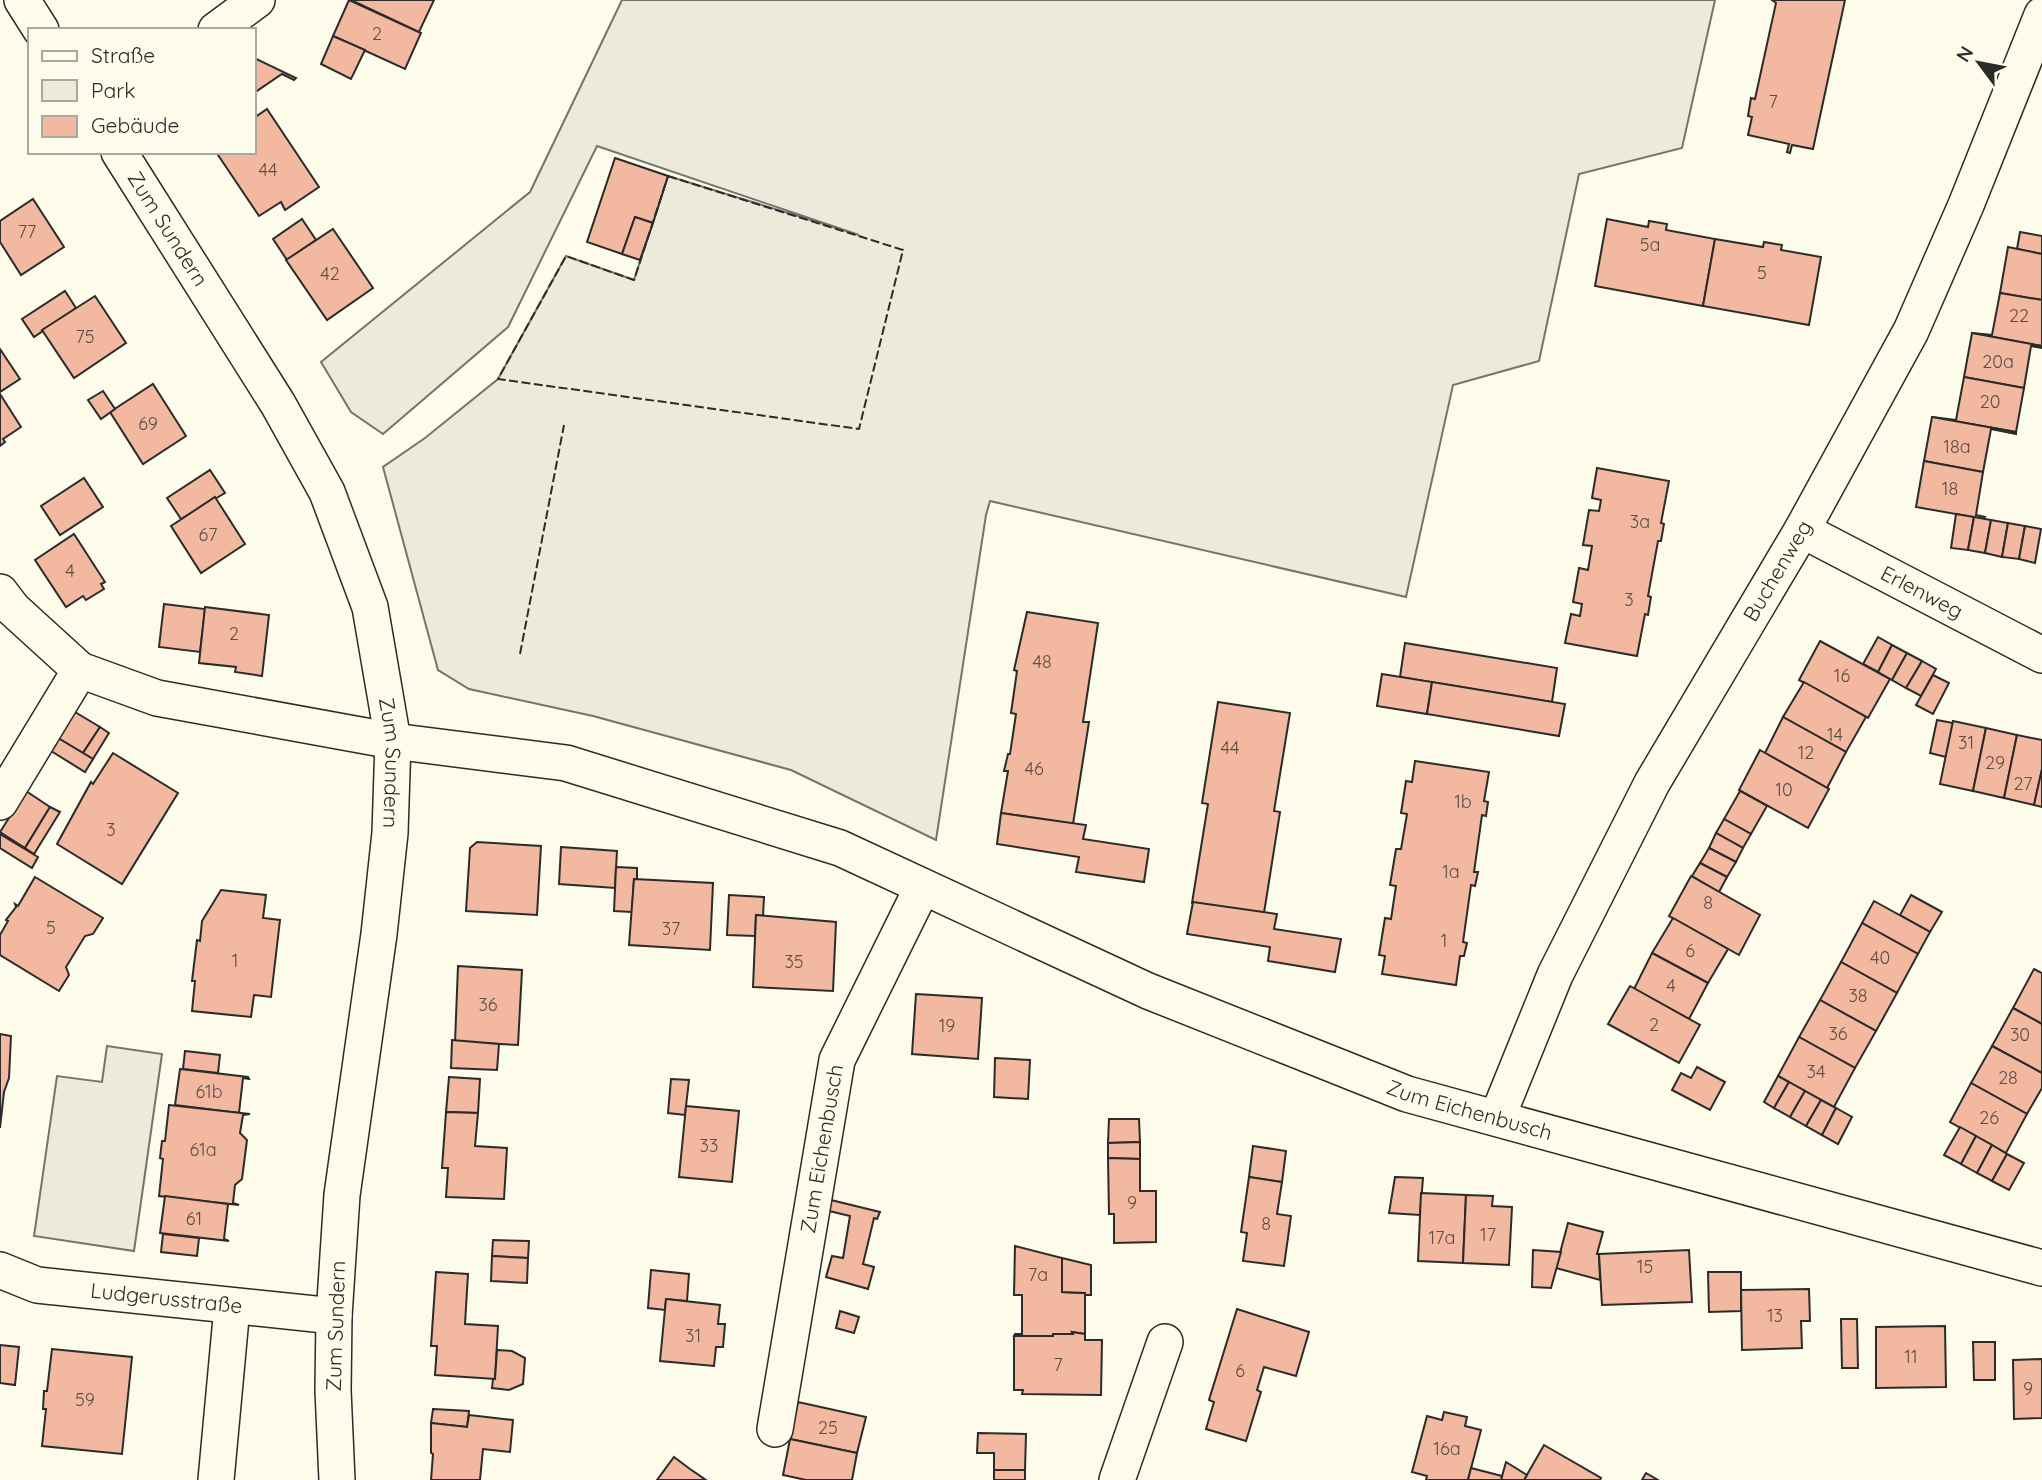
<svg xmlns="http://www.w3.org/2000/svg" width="2042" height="1480" font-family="Quicksand,sans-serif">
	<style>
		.green { fill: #ecebdb; stroke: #74746e; stroke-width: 2 }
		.parking { fill: #eceadb; stroke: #74746e; stroke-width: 2 }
		.building { fill: #f2b8a0; stroke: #2b2b2b; stroke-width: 2 }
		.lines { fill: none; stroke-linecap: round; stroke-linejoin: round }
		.minor-casing { stroke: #2b2b2b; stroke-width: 38 }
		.minor { stroke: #fdfbea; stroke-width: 35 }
		.fence { stroke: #2b2b2b; stroke-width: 2; stroke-dasharray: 9 3.5; stroke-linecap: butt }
		.labels { text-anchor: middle; stroke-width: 5; stroke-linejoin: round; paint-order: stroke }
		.number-label { font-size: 18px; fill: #5d4e48 }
		.street-label { font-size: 21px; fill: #2b2b2b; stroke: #fdfbea }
	</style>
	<rect width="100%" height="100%" fill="#fdfbea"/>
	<!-- green -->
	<path class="green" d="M622 0H1715L1682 148 1579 174 1539 361 1453 385 1406 597 990 501 986 515 936 840 791 770 593 716 469 689 438 670 383 467 425 438 498 379 566 256 634 280 668 176 859 235 597 146 508 327 383 434 351 412 321 362 530 192Z"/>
	<!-- parking -->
	<path class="parking" d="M107 1046 162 1054 134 1251 34 1236 57 1076 102 1082Z"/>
	<!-- building -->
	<g class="building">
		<path d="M349 0 421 33 405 69 333 36Z"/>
		<path d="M351 0H434L419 32Z"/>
		<path d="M1772 0H1845L1813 149 1792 145 1790 153 1787 152 1789 144 1748 135 1752 117 1748 116 1751 98 1755 99 1776 3Z"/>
		<path d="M333 36 365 50 351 79 321 64Z"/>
		<path d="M254 58 296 78 294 80 282 74 254 93Z"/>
		<path d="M267 109 319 187 285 210 281 202 259 216 216 152H254V118Z"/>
		<path d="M615 158 668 176 653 223 635 217 622 254 587 242Z"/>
		<path d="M33 199 64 247 21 275 0 242V221Z"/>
		<path d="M635 217 653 223 640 260 622 254Z"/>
		<path d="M302 219 316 240 287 260 273 239Z"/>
		<path d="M1607 219 1648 227 1649 221 1667 224 1666 230 1715 239 1703 306 1595 286Z"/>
		<path d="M333 229 373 288 327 320 286 260Z"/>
		<path d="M2020 232 2042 236V254L2017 249Z"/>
		<path d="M1715 239 1763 247 1764 242 1782 245 1781 250 1821 257 1809 325 1703 306Z"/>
		<path d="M2008 247 2042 254V300L2000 293Z"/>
		<path d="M65 291 76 308 34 337 22 319Z"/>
		<path d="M2000 293 2042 300V346L1972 333 1992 335Z"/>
		<path d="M95 296 126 343 74 378 42 330Z"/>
		<path d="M1972 333 2042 346V348L2031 346 2024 388 1964 377Z"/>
		<path d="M0 349 20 379 0 392Z"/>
		<path d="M1964 377 2024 388 2016 432 1932 417 1956 420Z"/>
		<path d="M153 384 186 436 143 464 110 412Z"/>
		<path d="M103 391 115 409 101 419 88 400Z"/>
		<path d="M0 394 21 427 3 439 5 442 0 446Z"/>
		<path d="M1932 417 2016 432V434L1991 429 1983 472 1924 461Z"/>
		<path d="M1924 461 1983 472 1976 515 1985 517 1984 519 1916 507Z"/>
		<path d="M1597 468 1669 481 1661 523 1664 524 1661 541H1658L1648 596 1651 597 1648 615 1645 614 1637 656 1565 643 1571 614 1580 616 1582 604 1573 602 1579 568 1588 570 1592 546 1583 545 1589 510 1599 511 1601 500 1592 498Z"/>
		<path d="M210 470 225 493 181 519 167 498Z"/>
		<path d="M84 478 103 507 60 535 41 506Z"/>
		<path d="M215 497 245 544 201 573 171 526Z"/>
		<path d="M1956 514 1974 517 1968 550 1951 548Z"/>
		<path d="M1974 517 1991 520 1985 553 1968 550Z"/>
		<path d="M1991 520 2008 523 2002 557 1985 553Z"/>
		<path d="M2008 523 2025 526 2019 559 2002 557Z"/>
		<path d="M2025 526 2041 529 2035 563 2019 559Z"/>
		<path d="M74 534 105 582 101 584 104 589 86 600 83 596 66 607 35 560Z"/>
		<path d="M164 604 205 609 200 652 159 647Z"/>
		<path d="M205 607 269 615 262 676 235 672 236 667 199 663Z"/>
		<path d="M1027 612 1098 623 1083 722H1089L1073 824 1001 813 1008 771H1004L1008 754H1010L1016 714 1011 713 1017 671 1014 670Z"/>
		<path d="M1878 637 1892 645 1878 672 1863 664Z"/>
		<path d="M1820 641 1890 679 1868 718 1799 680Z"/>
		<path d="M1405 643 1557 668 1552 702 1400 677Z"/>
		<path d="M1892 645 1907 653 1892 680 1878 672Z"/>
		<path d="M1907 653 1922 661 1906 688 1892 680Z"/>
		<path d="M1922 661 1936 669 1921 696 1906 688Z"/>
		<path d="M1382 674 1432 682 1427 714 1377 706Z"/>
		<path d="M1933 675 1949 683 1933 714 1916 705Z"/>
		<path d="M1432 682 1565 704 1559 736 1427 714Z"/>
		<path d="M1804 682 1866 717 1846 752 1783 717Z"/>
		<path d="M1218 702 1290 713 1274 811 1280 812 1264 913 1192 903 1208 804 1202 803Z"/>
		<path d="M75 712 100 727 83 753 58 738Z"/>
		<path d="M1783 717 1846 752 1827 788 1765 753Z"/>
		<path d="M1937 720 1953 723 1946 757 1930 753Z"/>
		<path d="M1953 721 1986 728 1973 791 1940 784Z"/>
		<path d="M100 727 109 733 93 759 83 753Z"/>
		<path d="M1986 728 2017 735 2004 798 1973 791Z"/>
		<path d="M2017 735 2042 740V769L2034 805 2004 798Z"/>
		<path d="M58 738 93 759 85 772 51 751Z"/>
		<path d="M1760 750 1829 789 1808 828 1739 790Z"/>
		<path d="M113 753 178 793 122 884 57 844 91 782 93 784Z"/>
		<path d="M1415 761 1489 772 1484 801 1488 802 1486 816 1482 815 1474 872H1478L1475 886 1471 885 1463 942 1467 943 1464 956H1460L1456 985 1382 974 1385 956 1379 955 1385 918 1391 919 1396 886 1390 885 1396 849H1401L1407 814 1401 813 1406 781 1412 782Z"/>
		<path d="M2042 769V807L2034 805Z"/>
		<path d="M26 791 50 807 25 848 0 832Z"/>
		<path d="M1740 791 1767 806 1751 834 1724 819Z"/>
		<path d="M50 807 60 812 34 854 25 848Z"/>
		<path d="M1001 813 1086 825 1083 839 1149 849 1144 882 1076 872 1079 857 997 844Z"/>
		<path d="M1724 819 1751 834 1743 848 1716 833Z"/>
		<path d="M1716 833 1743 848 1736 862 1709 848Z"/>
		<path d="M0 834 38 857 32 868 0 848Z"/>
		<path d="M477 842 541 846 537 915 466 911 470 848Z"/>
		<path d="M561 847 617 851 615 888 559 884Z"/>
		<path d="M1709 848 1736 862 1727 877 1700 863Z"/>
		<path d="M1700 863 1727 877 1719 892 1692 876Z"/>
		<path d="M616 867 637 868V880L634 879 632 912 614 911Z"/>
		<path d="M1691 876 1760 915 1739 955 1669 916Z"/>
		<path d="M35 877 103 918 93 934 85 936 66 967 69 975 59 991 0 955V935L8 921 6 920 16 907 15 904 18 906Z"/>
		<path d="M634 879 713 883 710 950 629 945Z"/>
		<path d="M221 890 266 895 263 918 280 920 271 997 254 995 251 1017 192 1011 195 981H192L197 940 200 941 202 921Z"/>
		<path d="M729 895 764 897 763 916 756 915 755 936 727 935Z"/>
		<path d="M1911 895 1942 912 1930 932 1900 915Z"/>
		<path d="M1874 901 1930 932 1918 954 1862 923Z"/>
		<path d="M1193 902 1277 914 1274 929 1341 939 1335 972 1268 961 1270 947 1187 934Z"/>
		<path d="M756 915 836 922 833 991 753 987Z"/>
		<path d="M1673 918 1728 949 1708 983 1652 953Z"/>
		<path d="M1862 923 1918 954 1897 993 1841 962Z"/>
		<path d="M1652 953 1708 983 1689 1019 1634 989Z"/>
		<path d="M1841 962 1897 993 1876 1031 1820 1000Z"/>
		<path d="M458 966 522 970 518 1045 455 1042Z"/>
		<path d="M2034 969 2042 973V1024L2013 1008Z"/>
		<path d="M1630 986 1700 1025 1679 1063 1608 1024Z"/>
		<path d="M916 994 982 998 978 1059 912 1054Z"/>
		<path d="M1820 1000 1876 1031 1855 1068 1799 1037Z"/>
		<path d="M2013 1008 2042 1024V1073L1992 1046Z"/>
		<path d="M0 1034 11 1036 9 1078 4 1092 0 1128Z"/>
		<path d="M1799 1037 1855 1068 1834 1107 1778 1076Z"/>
		<path d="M452 1040 499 1044 497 1070 451 1068Z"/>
		<path d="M1992 1046 2042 1073V1088L2027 1114 1971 1083Z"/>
		<path d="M185 1051 220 1055 218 1073 183 1069Z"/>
		<path d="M995 1058 1030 1060 1028 1099 994 1097Z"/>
		<path d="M1697 1067 1725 1082 1710 1110 1672 1090 1681 1073 1691 1078Z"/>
		<path d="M180 1069 248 1077 249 1079 243 1078 239 1113 175 1105Z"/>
		<path d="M1778 1076 1789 1082 1774 1108 1764 1102Z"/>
		<path d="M449 1077 480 1079 478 1113 446 1112Z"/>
		<path d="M671 1079 689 1080 685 1115 668 1113Z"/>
		<path d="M1789 1082 1805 1091 1790 1117 1774 1108Z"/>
		<path d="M1971 1083 2027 1114 2006 1153 1950 1122Z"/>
		<path d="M1805 1091 1821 1100 1806 1126 1790 1117Z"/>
		<path d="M1821 1100 1836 1108 1822 1135 1806 1126Z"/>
		<path d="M169 1105 250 1114 243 1115 240 1133 247 1140 242 1179 235 1185 233 1203 239 1205 159 1196 163 1159 160 1158 162 1141H165Z"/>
		<path d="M686 1106 739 1111 732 1182 679 1177Z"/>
		<path d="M1836 1108 1852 1117 1838 1144 1822 1135Z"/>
		<path d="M446 1112 478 1113 475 1146 507 1148 504 1199 446 1197 448 1168H442Z"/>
		<path d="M1109 1119H1139L1140 1142 1108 1143Z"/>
		<path d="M1960 1127 1976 1136 1961 1164 1944 1155Z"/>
		<path d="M1976 1136 1992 1145 1977 1173 1961 1164Z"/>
		<path d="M1140 1142V1159L1108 1158V1143Z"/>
		<path d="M1992 1145 2007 1154 1992 1181 1977 1173Z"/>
		<path d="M1253 1146 1286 1151 1282 1182 1249 1177Z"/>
		<path d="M2007 1154 2024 1163 2009 1190 1992 1181Z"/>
		<path d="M1108 1158 1140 1159V1191H1156V1242L1114 1243V1214H1109Z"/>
		<path d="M1249 1177 1282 1182 1277 1214 1291 1216 1284 1266 1243 1261 1247 1233 1241 1232Z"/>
		<path d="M1395 1177 1423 1178 1420 1215 1389 1213Z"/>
		<path d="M1421 1193 1466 1195 1463 1263 1418 1261Z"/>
		<path d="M1466 1195 1493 1196 1492 1206 1512 1207 1509 1265 1463 1263Z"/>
		<path d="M165 1196 228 1204 224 1239 229 1241 160 1233Z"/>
		<path d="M831 1200 880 1212 877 1219 874 1218 863 1264 874 1267 868 1289 826 1277 832 1256 843 1258 850 1216 829 1211Z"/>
		<path d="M1568 1223 1603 1232 1597 1254H1599L1600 1280 1556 1268Z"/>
		<path d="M163 1234 199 1238 197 1256 161 1252Z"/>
		<path d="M493 1240 529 1241 528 1258 492 1256Z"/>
		<path d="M1015 1246 1062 1258V1292L1085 1293V1334L1072 1332 1073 1334H1053V1336H1014L1015 1334H1022V1295H1014Z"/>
		<path d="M1533 1250 1561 1252 1551 1288 1532 1287Z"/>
		<path d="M1689 1250 1692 1302 1602 1305 1599 1254Z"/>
		<path d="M492 1256 528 1258 527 1283 491 1281Z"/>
		<path d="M1062 1258 1091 1265V1295H1085V1293L1062 1292Z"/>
		<path d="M651 1270 689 1274 687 1301 666 1299 665 1310 648 1308Z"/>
		<path d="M436 1272 468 1274 465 1324 498 1326 495 1379 435 1375 437 1346H431Z"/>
		<path d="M1708 1272H1741V1311L1709 1312Z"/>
		<path d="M1809 1289 1810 1321H1801L1802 1348 1742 1350 1741 1290Z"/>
		<path d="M666 1299 720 1305 718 1324H725L723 1347H716L714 1366 660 1361Z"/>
		<path d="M1237 1309 1309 1332 1296 1376 1264 1367 1257 1390 1261 1392 1246 1441 1206 1429 1214 1402 1209 1400Z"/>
		<path d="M840 1311 859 1317 854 1333 836 1328Z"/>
		<path d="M1841 1319H1857L1858 1368H1842Z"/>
		<path d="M1945 1326 1946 1387 1876 1388V1327Z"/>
		<path d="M1072 1332 1085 1334V1340H1102L1101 1395 1022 1394 1023 1390H1014V1336H1053V1334H1073Z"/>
		<path d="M1973 1342H1995V1380H1974Z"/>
		<path d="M0 1345 19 1347 15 1385 0 1383Z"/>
		<path d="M52 1349 132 1357 122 1454 42 1446 46 1409H43L44 1391H47Z"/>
		<path d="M497 1350 512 1351 525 1358 523 1384 509 1390 492 1388 493 1379H495Z"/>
		<path d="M2042 1359V1418L2014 1419 2013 1360Z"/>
		<path d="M798 1402 866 1417 857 1453 790 1439Z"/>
		<path d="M433 1409 469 1411 467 1427 431 1423Z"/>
		<path d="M1444 1412 1467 1417 1465 1426 1481 1430 1468 1480H1426L1427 1476 1412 1472 1427 1416 1442 1420Z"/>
		<path d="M469 1415 513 1420 510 1452 483 1449 480 1480H431L433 1454 431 1453V1423L467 1427Z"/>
		<path d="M978 1433 1026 1434 1025 1470H994V1453H977Z"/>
		<path d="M790 1439 857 1453 852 1480H806L783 1475Z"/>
		<path d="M1544 1445 1601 1478 1600 1480H1524Z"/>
		<path d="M674 1457 690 1469 706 1480H657Z"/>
		<path d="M1506 1462 1527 1475 1524 1480H1501Z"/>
		<path d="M1471 1468 1502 1476 1501 1480H1468Z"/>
		<rect x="994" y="1470" width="31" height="10"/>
		<path d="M1646 1473 1658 1480H1642Z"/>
	</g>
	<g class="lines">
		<!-- minor casing -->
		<g class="minor-casing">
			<g id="minor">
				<path d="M22 0 41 30"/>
				<path d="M216 30 257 0"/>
				<path id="s1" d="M119 152 278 404 327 492 370 607 393 741 390 833 379 934 342 1195 334 1316 333 1390 337 1480"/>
				<path id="s2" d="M1802 530 2042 655"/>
				<path id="s3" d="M0 592 13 609 80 670 157 698 393 741 566 763 840 848 1148 991 1407 1094 2042 1268"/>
				<path d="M0 802 80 670"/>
				<path id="s4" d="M1497 1118 1555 975 1652 783 1802 530 1911 331 1966 205 2042 15"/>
				<path id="s5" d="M0 1270 37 1285 334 1316"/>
				<path id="s6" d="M775 1429 837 1060 922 888"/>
				<path d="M216 1480 232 1307"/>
				<path d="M1117 1480 1165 1342"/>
			</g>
		</g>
		<!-- minor -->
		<use href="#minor" class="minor"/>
		<!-- fence -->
		<g class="fence">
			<path d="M668 176 903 250 859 429 498 379 566 256 634 280Z"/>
			<path d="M520 654 564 425"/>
		</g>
	</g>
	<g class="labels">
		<!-- number labels -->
		<g class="number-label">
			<text x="377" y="40">2</text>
			<text x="1773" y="108">7</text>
			<text x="268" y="176">44</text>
			<text x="27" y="238">77</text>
			<text x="1650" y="251">5a</text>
			<text x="1762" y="279">5</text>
			<text x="330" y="280">42</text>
			<text x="2019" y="322">22</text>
			<text x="85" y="343">75</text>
			<text x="1998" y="368">20a</text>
			<text x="1990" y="408">20</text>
			<text x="148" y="430">69</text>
			<text x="1957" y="453">18a</text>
			<text x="1950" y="495">18</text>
			<text x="1640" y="528">3a</text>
			<text x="208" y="541">67</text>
			<text x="70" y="577">4</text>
			<text x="1629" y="606">3</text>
			<text x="234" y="640">2</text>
			<text x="1042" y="668">48</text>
			<text x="1842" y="682">16</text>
			<text x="1835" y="741">14</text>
			<text x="1966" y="749">31</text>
			<text x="1230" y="754">44</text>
			<text x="1806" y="759">12</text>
			<text x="1995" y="769">29</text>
			<text x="1034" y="775">46</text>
			<text x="2023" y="790">27</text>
			<text x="1784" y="796">10</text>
			<text x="1463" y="808">1b</text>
			<text x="111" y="836">3</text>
			<text x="1451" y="878">1a</text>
			<text x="1708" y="909">8</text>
			<text x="51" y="934">5</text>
			<text x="671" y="935">37</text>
			<text x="1444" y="947">1</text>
			<text x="1690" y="957">6</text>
			<text x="1880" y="964">40</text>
			<text x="235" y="967">1</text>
			<text x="794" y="968">35</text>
			<text x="1671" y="992">4</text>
			<text x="1858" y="1002">38</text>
			<text x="488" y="1011">36</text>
			<text x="1654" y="1031">2</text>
			<text x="947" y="1032">19</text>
			<text x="1838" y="1040">36</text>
			<text x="2020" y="1041">30</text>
			<text x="1816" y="1078">34</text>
			<text x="2008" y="1084">28</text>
			<text x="209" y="1098">61b</text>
			<text x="1989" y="1124">26</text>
			<text x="709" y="1152">33</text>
			<text x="203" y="1156">61a</text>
			<text x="1132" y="1209">9</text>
			<text x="194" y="1225">61</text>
			<text x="1266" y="1230">8</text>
			<text x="1488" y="1241">17</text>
			<text x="1442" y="1244">17a</text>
			<text x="1645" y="1273">15</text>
			<text x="1038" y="1281">7a</text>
			<text x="1775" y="1322">13</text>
			<text x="693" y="1342">31</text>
			<text x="1911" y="1363">11</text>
			<text x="1058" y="1371">7</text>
			<text x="1240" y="1377">6</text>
			<text x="2028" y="1395">9</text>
			<text x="85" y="1406">59</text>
			<text x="828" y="1434">25</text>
			<text x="1447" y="1455">16a</text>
		</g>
		<!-- street labels -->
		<g class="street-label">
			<text dy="7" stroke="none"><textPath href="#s1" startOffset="91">Zum Sundern</textPath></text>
			<text dy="7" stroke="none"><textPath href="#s4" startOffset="616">Buchenweg</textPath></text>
			<text dy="7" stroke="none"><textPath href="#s2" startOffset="135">Erlenweg</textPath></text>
			<text dy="7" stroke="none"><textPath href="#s1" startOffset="679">Zum Sundern</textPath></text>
			<text dy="7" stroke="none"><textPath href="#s3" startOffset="1578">Zum Eichenbusch</textPath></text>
			<text dy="7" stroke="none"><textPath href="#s6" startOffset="284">Zum Eichenbusch</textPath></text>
			<text dy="7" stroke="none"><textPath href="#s5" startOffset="170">Ludgerusstraße</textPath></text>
			<text transform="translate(336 1326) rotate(-88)" y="7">Zum Sundern</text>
		</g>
	</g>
	<!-- legend -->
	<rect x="28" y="28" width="228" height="126" fill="#fdfbea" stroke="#a9a89e" stroke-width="2"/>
	<rect x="42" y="51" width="35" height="10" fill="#fdfbea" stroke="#a9a89e" stroke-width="2"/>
	<text x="91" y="63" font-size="21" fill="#2b2b2b">Straße</text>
	<rect x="42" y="80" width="35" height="21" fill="#ecebdb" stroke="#a9a89e" stroke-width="2"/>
	<text x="91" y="98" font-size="21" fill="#2b2b2b">Park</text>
	<rect x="42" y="116" width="35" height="21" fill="#f2b8a0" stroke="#a9a89e" stroke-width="2"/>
	<text x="91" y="133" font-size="21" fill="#2b2b2b">Gebäude</text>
	<!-- north arrow -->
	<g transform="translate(1979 63) rotate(302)" stroke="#fdfbea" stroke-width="5" paint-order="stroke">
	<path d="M0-5L12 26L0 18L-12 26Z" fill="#2b2b2b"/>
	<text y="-10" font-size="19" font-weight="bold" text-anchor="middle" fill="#2b2b2b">N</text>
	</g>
</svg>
